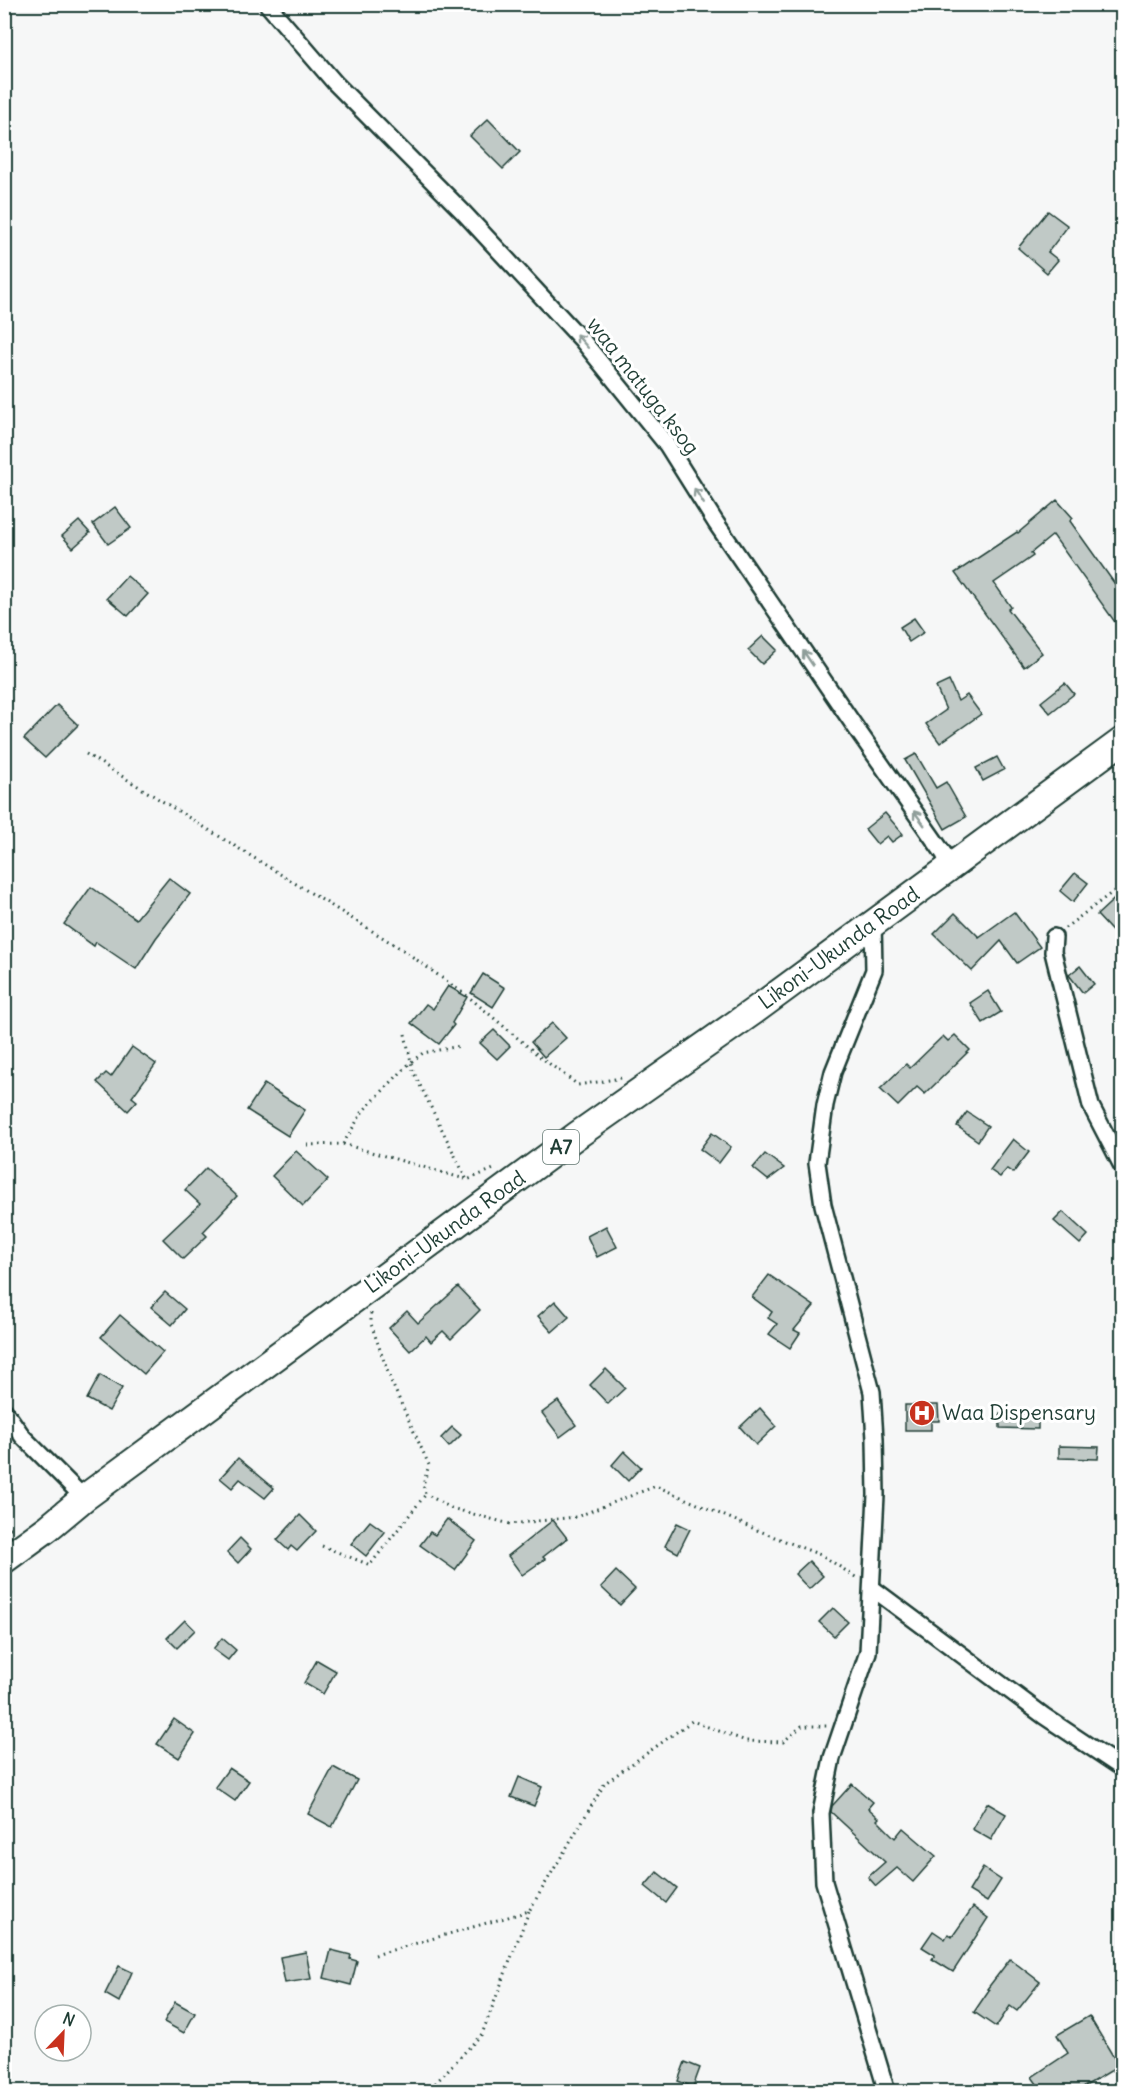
<svg xmlns="http://www.w3.org/2000/svg" width="1127" height="2096" font-family="Delius,sans-serif">
	<style>
		.building { fill: #c0c9c6; stroke: #1f3d34; stroke-width: 1.5 }
		.lines { fill: none; stroke-linecap: round; stroke-linejoin: round }
		.minor-casing { stroke: #1f3d34; stroke-width: 20 }
		.trunk-casing { stroke: #1f3d34; stroke-width: 30 }
		.path { stroke: #1f3d34; stroke-width: 3; stroke-dasharray: 1.5 4.5; stroke-linecap: butt }
		.minor { stroke: #fff; stroke-width: 15 }
		.trunk { stroke: #fff; stroke-width: 26 }
		.oneway { stroke: #8f9e9a }
		.labels { text-anchor: middle; stroke-width: 6; stroke-linejoin: round; paint-order: stroke }
		.shield { fill: #fff; stroke: #627771; stroke-width: 1.5 }
		.shield-label { font-size: 20px; font-weight: bold; fill: #1f3d34 }
		.street-label { font-size: 21px; fill: #1f3d34; stroke: #fff }
		.poi-label { font-size: 21px; fill: #1f3d34; stroke: #fff; text-anchor: start }
	</style>
	<rect width="100%" height="100%" fill="#f6f7f7"/>
	<filter id="ink" filterUnits="userSpaceOnUse"><feTurbulence type="fractalNoise" baseFrequency=".0167" numOctaves="2"/><feDisplacementMap in="SourceGraphic" scale="12" xChannelSelector="R" yChannelSelector="G"/><feConvolveMatrix kernelMatrix="1 2 1 2 8 2 1 2 1" color-interpolation-filters="sRGB"/></filter>
	<g filter="url(#ink)">
		<!-- building -->
		<g class="building">
			<path d="M488 119 520 152 503 169 470 136Z"/>
			<path d="M1048 211 1068 226 1048 252 1058 260 1047 273 1018 248Z"/>
			<path d="M1057 500 1073 518 1070 521 1122 594V632L1053 535 1031 553 1033 556 994 583 1011 607 1008 609 1042 653 1024 667 955 573 1017 532 1018 533Z"/>
			<path d="M115 507 131 528 108 544 93 524Z"/>
			<path d="M79 521 90 533 73 548 62 536Z"/>
			<path d="M127 576 148 594 128 616 107 598Z"/>
			<path d="M914 618 924 632 909 642 900 627Z"/>
			<path d="M763 636 777 650 762 664 748 650Z"/>
			<path d="M949 681 958 701 967 695 981 714 940 743 926 724 946 710 936 687Z"/>
			<path d="M1065 683 1074 694 1050 713 1041 702Z"/>
			<path d="M57 705 78 725 45 758 24 739Z"/>
			<path d="M916 754 936 788 946 782 966 817 945 829 905 760Z"/>
			<path d="M997 757 1004 770 983 781 976 768Z"/>
			<path d="M885 813 903 834 892 842 887 836 877 844 865 829Z"/>
			<path d="M1075 873 1088 883 1073 902 1060 891Z"/>
			<path d="M169 878 190 894 156 938 136 969 96 942 94 946 64 924 91 887 136 919Z"/>
			<path d="M1122 892V942L1097 915Z"/>
			<path d="M1014 912 1040 947 1017 963 1001 941 972 971 934 934 955 913 979 937Z"/>
			<path d="M1080 966 1094 984 1083 993 1069 975Z"/>
			<path d="M483 974 505 988 493 1007 471 993Z"/>
			<path d="M448 986 467 997 452 1023 454 1025 439 1044 411 1023 426 1004 433 1009Z"/>
			<path d="M988 991 1001 1012 983 1023 970 1003Z"/>
			<path d="M552 1023 566 1038 544 1057 531 1042Z"/>
			<path d="M494 1030 510 1046 497 1059 480 1043Z"/>
			<path d="M955 1035 970 1050 925 1094 917 1087 898 1106 880 1089 906 1064 910 1068 943 1036 948 1041Z"/>
			<path d="M132 1047 156 1064 132 1097 137 1101 128 1111 97 1082 106 1073 111 1077Z"/>
			<path d="M264 1084 305 1110 288 1136 247 1110Z"/>
			<path d="M967 1112 988 1126 978 1141 957 1126Z"/>
			<path d="M712 1133 731 1147 719 1163 700 1149Z"/>
			<path d="M1013 1139 1029 1152 1013 1173 1007 1169 1000 1177 990 1170Z"/>
			<path d="M296 1151 328 1180 303 1206 272 1176Z"/>
			<path d="M765 1154 784 1168 768 1180 753 1168Z"/>
			<path d="M206 1168 237 1196 203 1232 207 1236 183 1259 163 1239 200 1204 185 1190Z"/>
			<path d="M1063 1212 1088 1235 1080 1244 1054 1221Z"/>
			<path d="M606 1226 617 1247 597 1257 587 1236Z"/>
			<path d="M769 1275 814 1306 794 1330 800 1333 790 1348 769 1334 777 1324 768 1318 772 1312 752 1297Z"/>
			<path d="M458 1287 480 1310 451 1339 443 1331 431 1342 426 1336 410 1351 389 1328 407 1311 418 1323Z"/>
			<path d="M165 1292 185 1309 172 1325 151 1307Z"/>
			<path d="M555 1301 569 1317 552 1332 538 1316Z"/>
			<path d="M120 1315 163 1352 144 1374 101 1337Z"/>
			<path d="M606 1369 625 1388 608 1404 590 1385Z"/>
			<path d="M100 1375 122 1388 109 1411 87 1399Z"/>
			<path d="M558 1401 576 1425 560 1437 542 1413Z"/>
			<path d="M905 1405H938L939 1421H931V1430H905Z"/>
			<path d="M760 1408 776 1426 756 1445 740 1427Z"/>
			<path d="M1000 1413 1038 1414V1429L1000 1428Z"/>
			<path d="M452 1427 461 1435 449 1447 441 1438Z"/>
			<path d="M1059 1446 1099 1447 1098 1459 1059 1458Z"/>
			<path d="M624 1451 641 1467 628 1481 612 1465Z"/>
			<path d="M238 1458 274 1488 265 1498 240 1479 232 1488 220 1478Z"/>
			<path d="M300 1515 316 1531 297 1551 291 1546 288 1550 277 1540Z"/>
			<path d="M447 1519 476 1541 455 1570 420 1545 430 1532 435 1535Z"/>
			<path d="M553 1520 567 1538 543 1557 545 1559 522 1575 508 1556Z"/>
			<path d="M370 1521 385 1532 366 1556 351 1544Z"/>
			<path d="M677 1523 690 1529 678 1553 665 1546Z"/>
			<path d="M240 1538 251 1549 238 1563 227 1552Z"/>
			<path d="M809 1561 823 1576 809 1589 795 1574Z"/>
			<path d="M616 1571 635 1589 620 1605 601 1587Z"/>
			<path d="M833 1608 848 1622 834 1636 819 1622Z"/>
			<path d="M185 1620 195 1630 177 1648 167 1638Z"/>
			<path d="M222 1638 236 1650 228 1660 213 1649Z"/>
			<path d="M317 1660 336 1671 323 1694 304 1683Z"/>
			<path d="M174 1719 195 1734 179 1758 157 1744Z"/>
			<path d="M333 1767 357 1780 332 1827 308 1814Z"/>
			<path d="M229 1768 249 1781 235 1801 215 1787Z"/>
			<path d="M519 1777 542 1787 534 1806 511 1797Z"/>
			<path d="M852 1784 873 1802 868 1808 879 1818 877 1820 895 1838 903 1828 936 1856 913 1882 897 1868 876 1886 868 1877 885 1862 831 1812 832 1806Z"/>
			<path d="M987 1803 1006 1814 991 1840 972 1829Z"/>
			<path d="M983 1868 1001 1880 987 1902 969 1891Z"/>
			<path d="M657 1872 677 1888 666 1903 645 1886Z"/>
			<path d="M973 1907 988 1918 953 1972 932 1959 935 1955 922 1947 933 1931 945 1939 948 1934 952 1937Z"/>
			<path d="M331 1950 351 1955 350 1959 357 1961 351 1985 324 1978Z"/>
			<path d="M306 1952 311 1979 285 1983 280 1957Z"/>
			<path d="M1010 1959 1040 1982 1017 2011 1010 2006 996 2027 974 2012 989 1990 987 1989Z"/>
			<path d="M119 1966 132 1972 119 2002 105 1994Z"/>
			<path d="M175 2002 195 2013 184 2033 164 2022Z"/>
			<path d="M1089 2016 1119 2066 1077 2091H1042L1032 2077 1068 2053 1057 2035Z"/>
			<path d="M685 2062 700 2068 693 2087 678 2081Z"/>
		</g>
		<g class="lines">
			<!-- minor casing -->
			<g class="minor-casing">
				<g id="minor">
					<path d="M267 4 335 83 463 212 582 340 667 445 716 523 858 731 944 854 950 868"/>
					<path d="M873 922 874 970 833 1072 825 1105 817 1163 823 1205 872 1392 875 1439 876 1495 868 1652 832 1758 821 1813 824 1882 887 2092"/>
					<path d="M1054 937 1053 952 1091 1106 1122 1166"/>
					<path d="M4 1410 23 1437 84 1498"/>
					<path d="M872 1588 1044 1716 1122 1768"/>
				</g>
			</g>
			<!-- trunk casing -->
			<g class="trunk-casing">
				<path id="trunk" d="M4 1560 48 1528 84 1498 576 1136 754 1011 1122 741"/>
			</g>
			<!-- path -->
			<g class="path">
				<path d="M86 754 403 950 470 998 539 1056 578 1085 622 1078"/>
				<path d="M1065 928 1122 885"/>
				<path d="M405 1034 413 1071 467 1180 496 1168"/>
				<path d="M343 1144 465 1179"/>
				<path d="M307 1145 343 1144 363 1111 411 1062 423 1053 460 1046"/>
				<path d="M371 1313V1324L391 1381 429 1465 423 1485 426 1494 451 1508 510 1524 576 1517 656 1486 757 1530 823 1556 857 1578"/>
				<path d="M4 1528H14"/>
				<path d="M322 1546 370 1565 426 1494"/>
				<path d="M375 1955 529 1911 605 1783 692 1721 746 1741 783 1742 802 1726H829"/>
				<path d="M427 2092 482 2034 529 1911"/>
			</g>
			<!-- minor -->
			<use href="#minor" class="minor"/>
			<!-- trunk -->
			<use href="#trunk" class="trunk"/>
		</g>
		<!-- one-way arrows -->
		<defs><path id="oneway-shaft" d="M-6 0H5M1.5-3L5.5 0L1.5 3" fill="none" stroke-width="1.6" stroke-linecap="round" stroke-linejoin="round" transform="scale(1.5)"/></defs>
		<g class="oneway">
			<use href="#oneway-shaft" transform="translate(582 341) rotate(-131)"/>
			<use href="#oneway-shaft" transform="translate(699 496) rotate(-122)"/>
			<use href="#oneway-shaft" transform="translate(808 658) rotate(-124)"/>
			<use href="#oneway-shaft" transform="translate(919 818) rotate(-126)"/>
		</g>
	</g>
	<!-- icons -->
	<defs>
		<g id="hospital-disc" transform="scale(1.35)"><circle r="9.5" fill="#c8321e" stroke="#fff"/><path d="M-5-5h3v3.5h4V-5h3V5h-3V1.5h-4V5h-3Z" fill="#fff"/></g>
	</defs>
	<g fill-rule="evenodd">
		<use href="#hospital-disc" x="922" y="1413"/>
	</g>
	<g class="labels">
		<!-- shield labels -->
		<rect class="shield" x="543" y="1130" width="36" height="34" rx="4.5"/>
		<g class="shield-label">
			<text x="561" y="1154">A7</text>
		</g>
		<!-- street labels -->
		<g class="street-label">
			<text transform="translate(643 386) rotate(52)" y="7">waa matuga ksog</text>
			<text transform="translate(839 948) rotate(-36)" y="7">Likoni-Ukunda Road</text>
			<text transform="translate(445 1232) rotate(-36)" y="7">Likoni-Ukunda Road</text>
		</g>
		<!-- poi labels -->
		<g class="poi-label">
			<text x="942" y="1420">Waa Dispensary</text>
		</g>
	</g>
	<!-- margin -->
	<rect width="1127" height="2096" fill="none" stroke="#fff" stroke-width="24"/>
	<rect x="12" y="12" width="1103" height="2072" fill="none" stroke="#1f3d34" stroke-width="2" filter="url(#ink)"/>
	<!-- north arrow -->
	<g transform="translate(63 2033) rotate(23)"><circle r="28" fill="#ffffff" stroke="#a5b1ae" stroke-width="1.5"/>
	<path d="M0-4.5L10 22L0 15L-10 22Z" fill="#c8321e"/>
	<text y="-9" font-size="16" font-weight="bold" text-anchor="middle" fill="#1f3d34">N</text>
	</g>
</svg>
